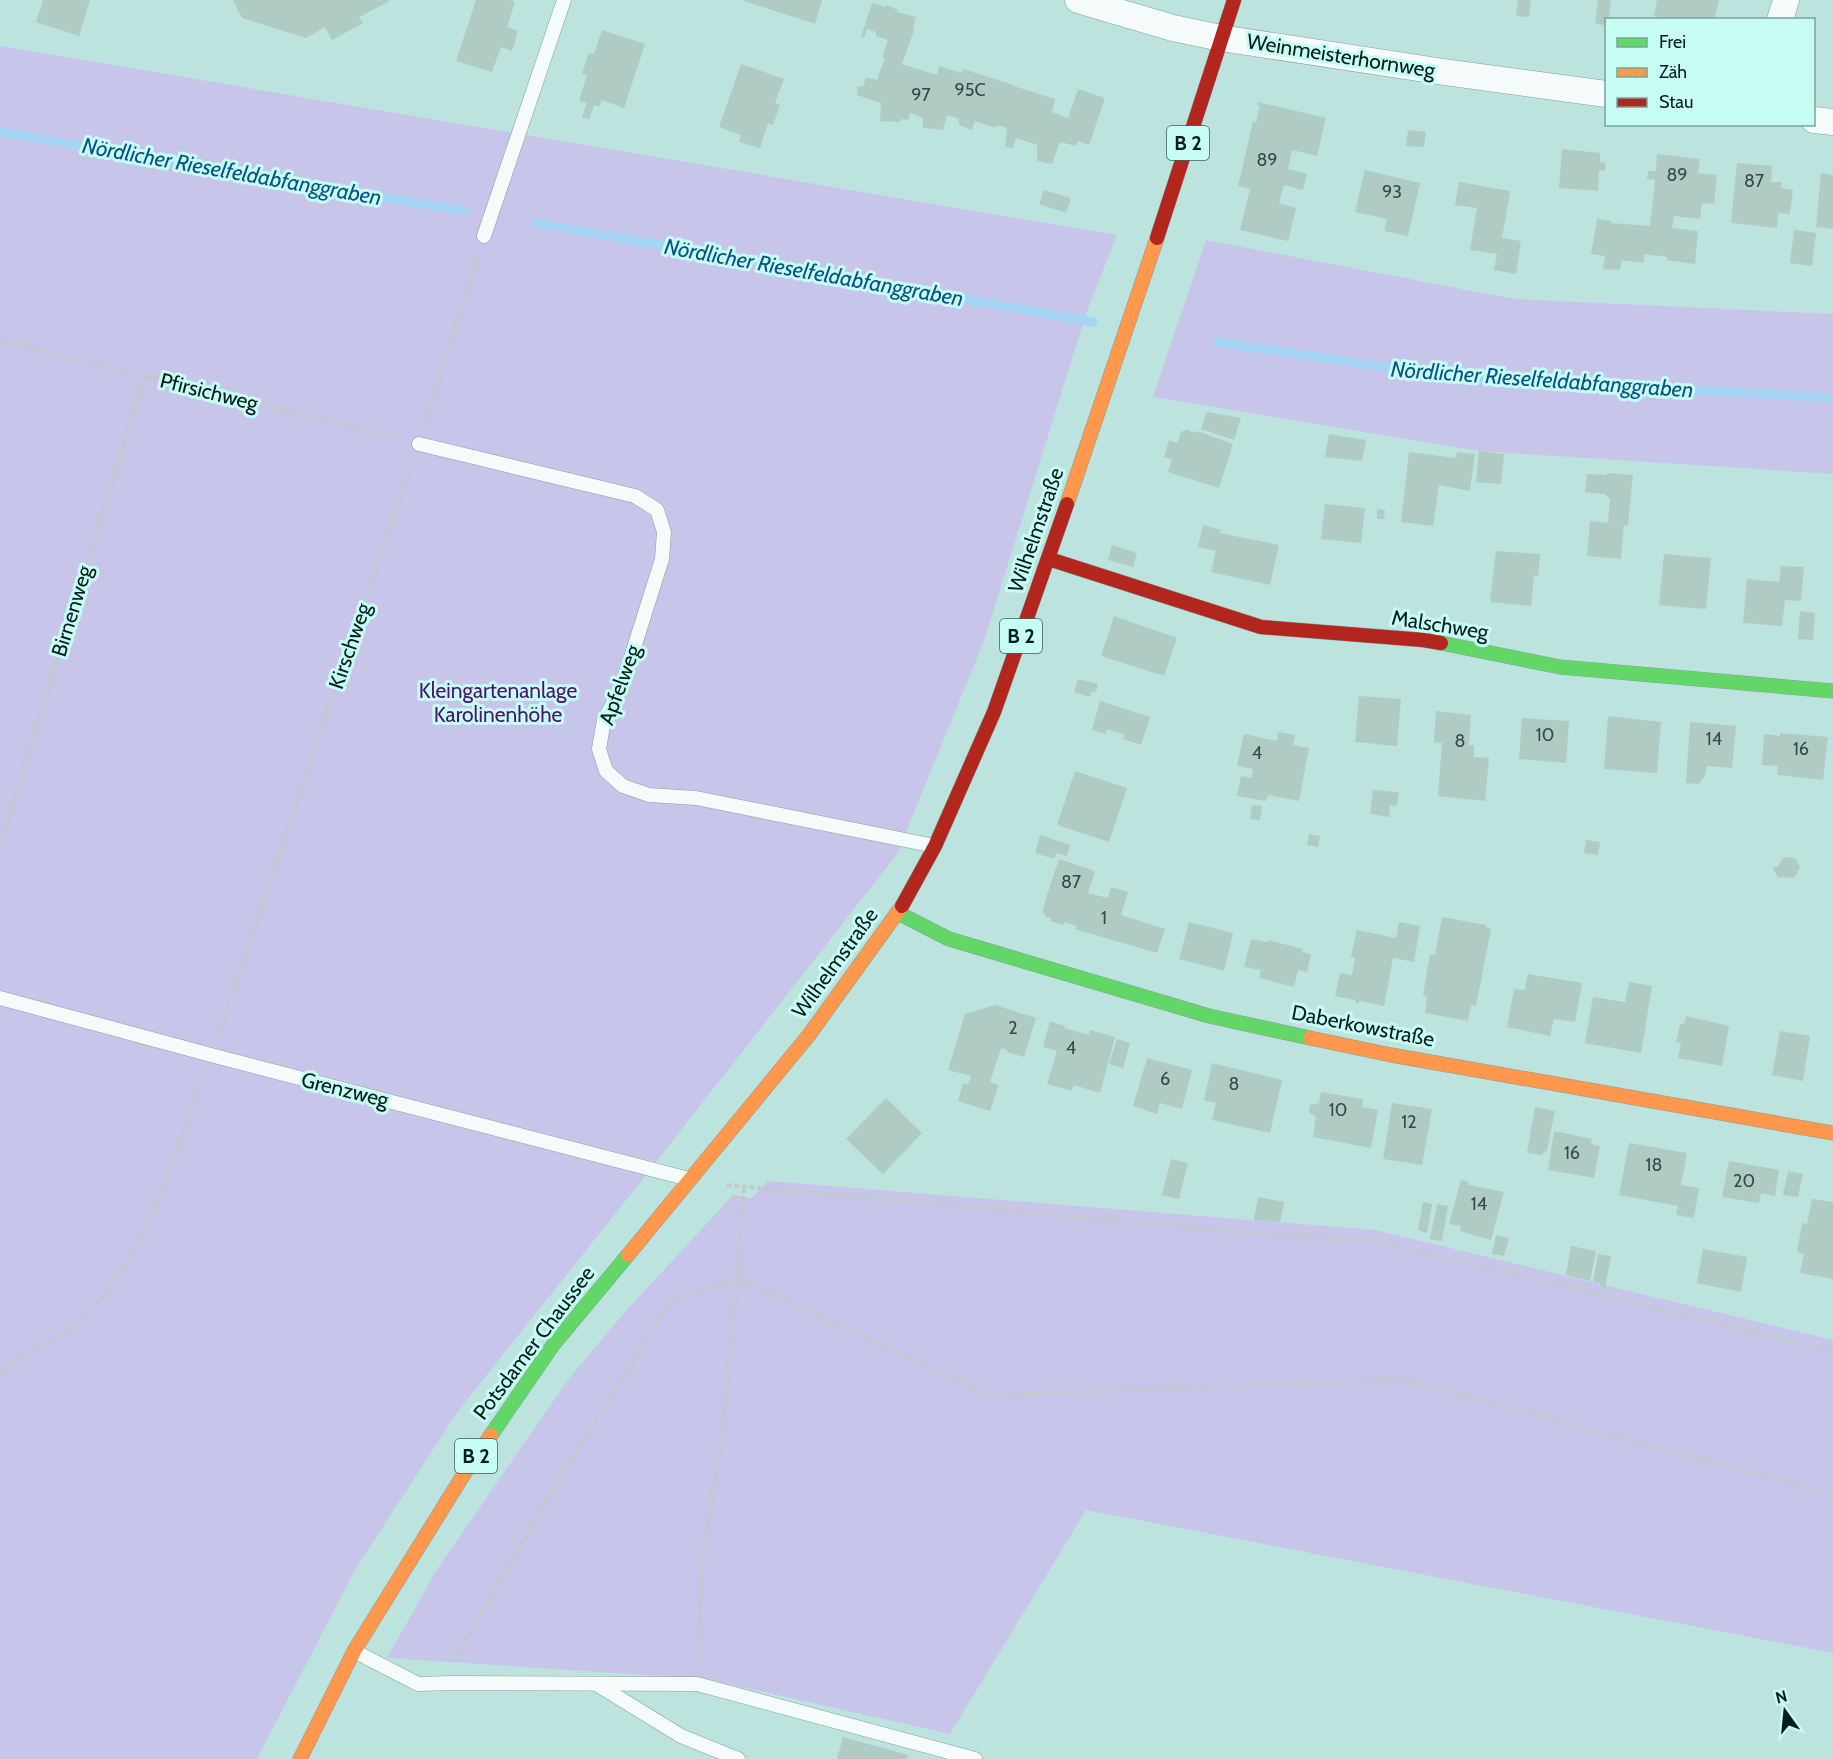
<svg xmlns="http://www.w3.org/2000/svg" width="1833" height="1759" font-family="Cabin,sans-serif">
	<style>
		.green { fill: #c7c6ea }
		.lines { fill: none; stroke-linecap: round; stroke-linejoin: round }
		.stream { stroke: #a4d5f4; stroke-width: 9 }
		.building { fill: #afcbc4 }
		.lane-casing { stroke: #82a09c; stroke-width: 15 }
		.street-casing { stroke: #82a09c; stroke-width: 27 }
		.fast-casing { stroke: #82a09c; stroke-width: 15 }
		.slow-casing { stroke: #82a09c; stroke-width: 15 }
		.jam-casing { stroke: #82a09c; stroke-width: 15 }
		.path { stroke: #bfcac9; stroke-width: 4; stroke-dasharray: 4.5 3; stroke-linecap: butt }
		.lane { stroke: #f5fbfa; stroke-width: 14 }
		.street { stroke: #f5fbfa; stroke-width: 26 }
		.fast { stroke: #63d668; stroke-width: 14 }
		.slow { stroke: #ff974d; stroke-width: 14 }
		.jam { stroke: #b3261e; stroke-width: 14 }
		.labels { text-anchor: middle; stroke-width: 6; stroke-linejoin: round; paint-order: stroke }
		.number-label { font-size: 18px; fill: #314c48 }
		.shield { fill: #c7fcf5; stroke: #3e615c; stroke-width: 1.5 }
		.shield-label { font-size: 20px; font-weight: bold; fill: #031e1b }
		.street-label { font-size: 21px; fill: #031e1b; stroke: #c7fcf5 }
		.park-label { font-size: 21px; fill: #46166b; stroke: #c7fcf5 }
		.water-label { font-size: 22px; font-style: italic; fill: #095384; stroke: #c7fcf5 }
	</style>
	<rect width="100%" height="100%" fill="#bde3de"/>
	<!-- green -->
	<g class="green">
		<path d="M0 46 1117 235 1087 311 984 641 897 854 656 1162 2 998 647 1174 458 1411 355 1570 257 1759H0Z"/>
		<path d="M1206 240 1514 299 1833 314V474L1479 451 1153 397Z"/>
		<path d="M768 1181 1375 1230 1833 1340V1653L1086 1510 950 1734 706 1679 387 1658 436 1571 570 1377 625 1312 733 1195 752 1198Z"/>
	</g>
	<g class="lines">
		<!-- stream -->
		<g class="stream">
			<path d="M0 132 465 211"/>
			<path d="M535 223 1093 322"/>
			<path d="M1217 342 1442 376 1833 398"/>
		</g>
	</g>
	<!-- building -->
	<g class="building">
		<path d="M43 0H90L79 36 36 22Z"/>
		<path d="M233 0H389L388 2 359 17 363 23 332 40 325 27 306 38 242 18Z"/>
		<path d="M476 0H510L515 2 507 27 518 31 512 51 501 47 492 72 456 61Z"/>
		<path d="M741 0H822L815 24Z"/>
		<path d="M1518 0H1531L1529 17 1516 16Z"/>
		<path d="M1598 0H1611L1609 20H1606V25L1595 24Z"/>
		<path d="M1657 0H1719L1714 20H1670L1654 16Z"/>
		<path d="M872 3 885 7 886 5 898 10 897 12 916 17 913 27 915 28 902 64 937 75 939 66 961 73 963 69 1014 85V86L1055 99 1052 112 1068 118 1078 89 1105 98 1089 145 1078 141 1076 146 1060 142 1052 164 1037 161V145L1016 138 1013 148 1005 147 1007 128 997 125 996 128 975 121 972 130 959 125V119L947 115 943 130 923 128V118L910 113 908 120 901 119 900 122 880 121 881 103 857 95 858 86 863 87 866 77 877 80 885 58 882 57 888 40 876 36V32L867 29 864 38 861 37Z"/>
		<path d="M602 30 645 44 624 108 602 100 599 107 594 105 589 119 582 117 587 103 579 101 587 75 582 73 589 53 594 54Z"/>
		<path d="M741 64 784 79 775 103 780 105 773 125 768 123 760 148 739 142 741 135 719 127Z"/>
		<path d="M1258 102 1326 118 1317 156 1292 150 1288 169 1307 174 1303 190 1284 185 1279 203 1296 208 1288 241 1240 230 1250 189 1238 186 1253 122H1256L1260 106 1257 105Z"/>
		<path d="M1408 130 1426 132 1424 147 1406 146Z"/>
		<path d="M1562 149 1600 153V162L1606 163 1605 171 1599 170 1598 191 1559 188Z"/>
		<path d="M1657 154 1700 159 1698 173 1717 175 1714 204 1702 203 1700 219 1674 216 1672 228 1698 231 1695 264 1666 260 1667 257 1644 254V263L1622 260 1620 270 1603 269 1605 256 1591 254 1597 219 1611 221V223L1650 226 1655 180 1647 179 1648 171H1656Z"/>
		<path d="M1737 163 1772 166 1771 182H1782L1781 188 1793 190 1790 214 1778 213 1777 228 1731 223Z"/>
		<path d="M1365 170 1420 183 1408 236 1384 231 1387 219 1355 212Z"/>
		<path d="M1821 173 1833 175V229L1816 227Z"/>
		<path d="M1459 182 1510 191 1502 238 1521 241 1516 274 1494 270 1497 254 1470 250 1477 208 1455 205Z"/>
		<path d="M1044 190 1071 198 1066 213 1039 204Z"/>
		<path d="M1794 230 1816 233 1812 266 1790 263Z"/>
		<path d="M1207 412 1241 418 1234 440 1201 429Z"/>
		<path d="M1187 429 1193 433 1197 431 1233 444 1219 488 1168 472 1172 459 1164 457 1169 440 1177 443 1181 432Z"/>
		<path d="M1329 434 1366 440 1362 461 1325 457Z"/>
		<path d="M1479 451 1504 454 1501 484 1476 482Z"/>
		<path d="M1409 452 1456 458 1457 452 1475 454 1470 491 1439 485 1433 526 1401 522Z"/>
		<path d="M1607 473 1633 475 1628 525H1624L1621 559 1587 556 1590 521 1608 523 1610 499 1605 494 1585 492 1587 474 1607 475Z"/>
		<path d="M1325 504 1365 508 1361 543 1321 539Z"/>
		<path d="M1377 509 1385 510 1384 519H1377Z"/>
		<path d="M1203 525 1221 530 1220 533 1279 545 1270 585 1211 572 1216 551 1198 547Z"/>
		<path d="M1112 545 1137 553 1133 567 1108 560Z"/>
		<path d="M1496 551 1540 554 1538 576 1534 575 1531 606 1490 602Z"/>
		<path d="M1664 554 1711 558 1706 609 1659 605Z"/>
		<path d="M1781 566 1804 567 1801 601 1785 600 1782 626 1743 623 1747 579 1779 582Z"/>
		<path d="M1800 611 1815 613 1813 640 1798 639Z"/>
		<path d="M1114 616 1177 638 1164 676 1101 656Z"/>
		<path d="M1078 679 1098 684 1096 692 1092 691 1090 697 1074 692Z"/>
		<path d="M1359 696 1401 699 1397 746 1355 742Z"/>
		<path d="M1100 701 1150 717 1141 745 1123 739 1124 734 1107 729 1105 734 1092 730Z"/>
		<path d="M1436 711 1471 715 1469 745H1474V757L1489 758 1485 801 1438 796 1442 743 1434 742Z"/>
		<path d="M1608 716 1661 722 1657 773 1604 769Z"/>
		<path d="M1522 718 1569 721 1566 763 1519 759Z"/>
		<path d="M1690 722 1736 726 1732 768 1707 766 1705 776 1699 784 1686 783Z"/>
		<path d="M1278 732 1295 735 1293 745 1309 748 1299 801 1268 795 1266 801 1237 796 1241 776 1252 778 1253 769 1237 766 1244 734 1277 741Z"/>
		<path d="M1780 733 1828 737 1823 780 1777 775 1778 766 1762 765 1764 734 1780 736Z"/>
		<path d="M1075 771 1127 788 1109 842 1057 825Z"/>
		<path d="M1373 790 1399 792 1397 806 1390 805 1389 817 1370 814Z"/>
		<path d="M1252 805 1262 806 1260 820 1250 819Z"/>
		<path d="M1309 834 1320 836 1318 847 1307 845Z"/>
		<path d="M1040 835 1070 845 1067 856 1056 853 1054 859 1035 853Z"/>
		<path d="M1586 840 1600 842 1598 855 1584 853Z"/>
		<path d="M1784 857 1795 858 1800 867 1794 878 1782 877 1778 878 1773 868 1778 866Z"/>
		<path d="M1059 859 1095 871 1088 893 1108 898 1111 887 1128 892 1121 915 1165 929 1157 953 1075 929 1077 926 1064 922 1063 925 1050 921 1051 918 1046 917 1043 911 1045 901Z"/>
		<path d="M1442 917 1486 925V927L1491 929 1476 1006 1471 1005 1468 1021 1425 1013 1427 996 1423 995 1430 954 1435 955Z"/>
		<path d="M1189 922 1233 933 1224 971 1179 959Z"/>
		<path d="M1399 922 1420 926 1414 962 1393 958 1384 1006 1360 1001 1357 1004 1355 1000 1335 996 1340 973 1352 975 1355 958 1351 957 1357 930 1396 938Z"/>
		<path d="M1251 939 1267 942 1268 940 1303 949 1302 952 1311 954 1307 972 1298 970 1294 987 1259 978 1261 970 1244 967Z"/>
		<path d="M1528 974 1582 983 1575 1022 1554 1019 1550 1036 1507 1027 1514 989 1525 990Z"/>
		<path d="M1629 982 1652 986 1641 1053 1585 1043 1593 997 1625 1002Z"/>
		<path d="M995 1005 1036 1018 1024 1057 1007 1052V1050L1001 1048 990 1082 999 1085 990 1111 958 1101 963 1083 968 1085 971 1076 948 1070 965 1014Z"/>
		<path d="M1686 1016 1729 1026 1722 1066 1678 1058 1681 1043H1676L1680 1024H1684Z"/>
		<path d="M1050 1021 1065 1026 1064 1028 1089 1035 1090 1030 1115 1037 1100 1093 1074 1085 1072 1091 1047 1084 1057 1051 1043 1047Z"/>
		<path d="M1780 1031 1810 1036 1803 1081 1772 1075Z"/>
		<path d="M1117 1039 1130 1043 1123 1068 1109 1064Z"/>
		<path d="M1147 1058 1192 1070 1182 1109 1160 1103 1157 1114 1133 1106Z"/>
		<path d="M1212 1063 1282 1080 1270 1133 1212 1120 1216 1103 1204 1100Z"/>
		<path d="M1321 1092 1363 1099 1362 1107 1378 1110 1371 1148 1313 1137 1316 1117 1309 1112 1310 1105 1319 1103Z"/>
		<path d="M886 1098 922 1133 883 1174 846 1139Z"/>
		<path d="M1392 1103 1432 1109 1422 1165 1383 1159Z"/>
		<path d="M1535 1107 1555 1111 1547 1150 1541 1155 1527 1153Z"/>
		<path d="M1554 1131 1592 1139 1591 1144 1600 1146 1594 1178 1548 1170Z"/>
		<path d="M1629 1143 1687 1153 1681 1185 1699 1188 1694 1218 1676 1215 1678 1206 1619 1195Z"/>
		<path d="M1171 1159 1188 1163 1179 1199 1162 1195Z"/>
		<path d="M1729 1161 1779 1170 1775 1196 1761 1193 1759 1203 1722 1197Z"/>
		<path d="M1788 1171 1803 1174 1798 1197 1783 1195Z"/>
		<path d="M1461 1180 1467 1181 1469 1185 1504 1192 1491 1240 1460 1231 1461 1226 1449 1224Z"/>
		<path d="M1258 1197 1284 1202 1280 1222 1254 1220Z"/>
		<path d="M1812 1199 1833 1202V1279L1800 1273 1804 1254 1797 1252 1802 1223 1807 1224Z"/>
		<path d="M1423 1202 1432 1204 1427 1233 1418 1230Z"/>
		<path d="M1437 1204 1448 1206 1442 1241 1430 1239Z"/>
		<path d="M1496 1235 1509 1238 1504 1256 1492 1254Z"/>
		<path d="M1571 1246 1596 1251 1590 1281 1566 1275Z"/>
		<path d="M1703 1249 1747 1257 1741 1292 1697 1283Z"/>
		<path d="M1598 1254 1611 1256 1605 1288 1600 1287V1283L1593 1282Z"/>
		<path d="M843 1737 908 1755 907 1759H837Z"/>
	</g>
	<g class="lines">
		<!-- lane casing -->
		<g class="lane-casing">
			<g id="lane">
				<path d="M484 236 564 0"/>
				<path d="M419 444 635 496 657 510 664 532 662 559 621 689 604 720 599 749 606 771 623 786 649 795 696 798 935 846"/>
				<path d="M0 998 211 1055 689 1179"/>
				<path d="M354 1651 418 1684 452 1683 697 1684 975 1759"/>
				<path d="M598 1685 681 1736 738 1759"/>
			</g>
		</g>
		<!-- street casing -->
		<g class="street-casing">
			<g id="street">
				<path d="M1078 0 1173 28 1221 38 1444 72 1606 94"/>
				<path d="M1780 20 1786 0"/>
				<path d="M1814 120 1833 122"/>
			</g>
		</g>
		<!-- fast casing -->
		<g class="fast-casing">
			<g id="fast">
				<path d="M1441 643 1560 667 1833 691"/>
				<path d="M898 913 949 939 1209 1016 1310 1038"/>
				<path d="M491 1435 553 1345 628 1255"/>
			</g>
		</g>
		<!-- slow casing -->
		<g class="slow-casing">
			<g id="slow">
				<path d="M1067 504 1157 238"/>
				<path d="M1310 1038 1391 1055 1833 1133"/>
				<path d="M628 1255 809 1035 902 906"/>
				<path d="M300 1759 354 1651 464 1474 491 1435"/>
			</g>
		</g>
		<!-- jam casing -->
		<g class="jam-casing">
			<g id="jam">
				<path d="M1157 238 1234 0"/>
				<path d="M1049 559 1261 627 1423 640 1441 643"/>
				<path d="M902 906 935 846 994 712 1067 504"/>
			</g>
		</g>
		<!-- path -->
		<g class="path">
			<path d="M0 340 398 439"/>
			<path d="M425 424 478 256"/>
			<path d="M0 846 145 376"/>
			<path d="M218 1035 411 465"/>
			<path d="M727 1185 1218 1230 1382 1242 1833 1351"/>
			<path d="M0 1375C19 1351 59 1342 83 1319 146 1259 174 1156 204 1076"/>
			<path d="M456 1662 457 1655 543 1506 670 1301 737 1278 989 1395 1407 1380 1833 1495"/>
			<path d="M698 1663 702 1562 722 1433 737 1278 744 1187"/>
		</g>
		<!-- lane -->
		<use href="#lane" class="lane"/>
		<!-- street -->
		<use href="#street" class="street"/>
		<!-- fast -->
		<use href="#fast" class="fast"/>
		<!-- slow -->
		<use href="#slow" class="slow"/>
		<!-- jam -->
		<use href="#jam" class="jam"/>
	</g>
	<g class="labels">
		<!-- number labels -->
		<g class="number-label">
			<text x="970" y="96">95C</text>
			<text x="921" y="101">97</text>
			<text x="1267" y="166">89</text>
			<text x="1677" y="181">89</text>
			<text x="1754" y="187">87</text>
			<text x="1392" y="198">93</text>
			<text x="1545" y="741">10</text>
			<text x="1714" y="745">14</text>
			<text x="1460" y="747">8</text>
			<text x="1801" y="755">16</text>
			<text x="1257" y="759">4</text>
			<text x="1071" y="888">87</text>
			<text x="1104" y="924">1</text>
			<text x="1013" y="1034">2</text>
			<text x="1071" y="1054">4</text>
			<text x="1165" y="1085">6</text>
			<text x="1234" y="1090">8</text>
			<text x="1338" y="1116">10</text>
			<text x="1409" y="1128">12</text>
			<text x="1572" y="1159">16</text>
			<text x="1654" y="1171">18</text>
			<text x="1744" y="1187">20</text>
			<text x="1479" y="1210">14</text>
		</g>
		<!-- shield labels -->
		<g class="shield">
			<rect x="1167" y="126" width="42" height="34" rx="4.5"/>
			<rect x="1000" y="619" width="42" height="34" rx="4.5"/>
			<rect x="455" y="1439" width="42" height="34" rx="4.5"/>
		</g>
		<g class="shield-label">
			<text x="1188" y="150">B 2</text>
			<text x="1021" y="643">B 2</text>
			<text x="476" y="1463">B 2</text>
		</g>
		<!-- street labels -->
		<g class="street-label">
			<text transform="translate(1341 56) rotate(9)" y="7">Weinmeisterhornweg</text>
			<text transform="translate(209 392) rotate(14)" y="7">Pfirsichweg</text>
			<text transform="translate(1036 530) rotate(-71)" y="7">Wilhelmstraße</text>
			<text transform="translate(72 611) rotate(-73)" y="7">Birnenweg</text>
			<text transform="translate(1440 625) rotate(9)" y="7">Malschweg</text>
			<text transform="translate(350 646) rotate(-71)" y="7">Kirschweg</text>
			<text transform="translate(620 685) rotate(-70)" y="7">Apfelweg</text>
			<text transform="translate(835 963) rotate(-54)" y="7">Wilhelmstraße</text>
			<text transform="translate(1363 1026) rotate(11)" y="7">Daberkowstraße</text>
			<text transform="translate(345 1090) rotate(14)" y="7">Grenzweg</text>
			<text transform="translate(534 1343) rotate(-53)" y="7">Potsdamer Chaussee</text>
		</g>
		<!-- park labels -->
		<g class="park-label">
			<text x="498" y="698">Kleingartenanlage<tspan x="498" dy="24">Karolinenhöhe</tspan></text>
		</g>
		<!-- water labels -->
		<g class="water-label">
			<text transform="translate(232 171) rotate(10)" y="8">Nördlicher Rieselfeldabfanggraben</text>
			<text transform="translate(814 272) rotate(10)" y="8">Nördlicher Rieselfeldabfanggraben</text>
			<text transform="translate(1542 379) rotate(4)" y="8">Nördlicher Rieselfeldabfanggraben</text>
		</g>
	</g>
	<!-- legend -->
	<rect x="1605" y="18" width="210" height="108" fill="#c7fcf5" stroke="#79a39e" stroke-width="1.5"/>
	<rect x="1617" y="38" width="30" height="9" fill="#63d668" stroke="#79a39e" stroke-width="1.5"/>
	<text x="1659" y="48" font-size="18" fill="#031e1b">Frei</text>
	<rect x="1617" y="68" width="30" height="9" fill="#ff974d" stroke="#79a39e" stroke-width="1.5"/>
	<text x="1659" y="78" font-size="18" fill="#031e1b">Zäh</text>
	<rect x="1617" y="98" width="30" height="9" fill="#b3261e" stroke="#79a39e" stroke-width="1.5"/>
	<text x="1659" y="108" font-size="18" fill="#031e1b">Stau</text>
	<!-- north arrow -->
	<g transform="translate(1785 1711) rotate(345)" stroke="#c7fcf5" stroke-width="4.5" paint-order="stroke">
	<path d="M0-4.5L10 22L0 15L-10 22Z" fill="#031e1b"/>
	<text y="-9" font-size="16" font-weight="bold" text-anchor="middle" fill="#031e1b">N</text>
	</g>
</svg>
